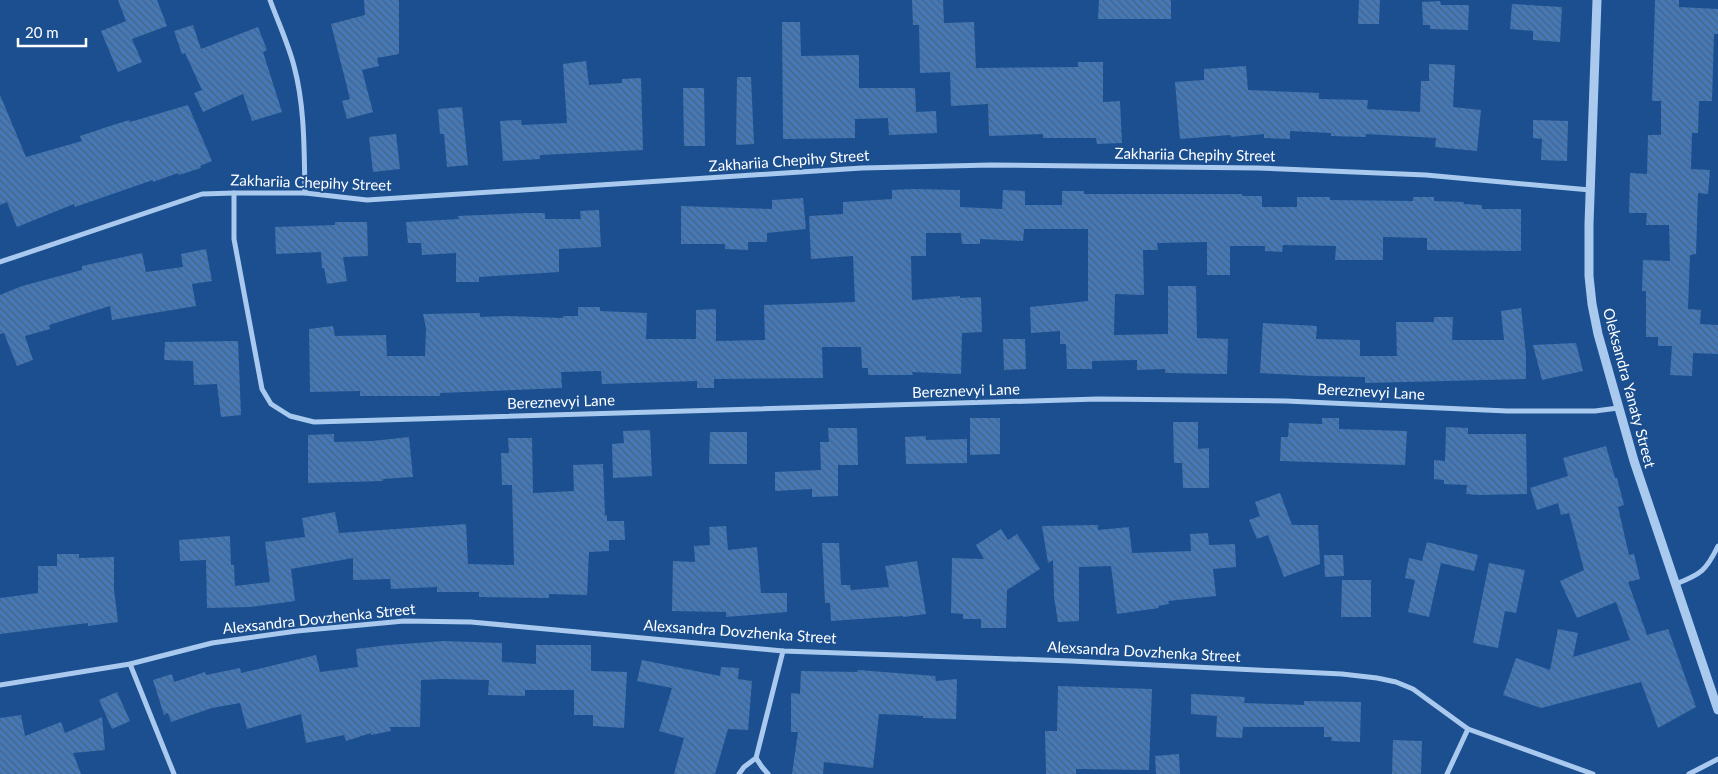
<svg xmlns="http://www.w3.org/2000/svg" width="1718" height="774" font-family="Lato,sans-serif">
	<style>
		.building { fill: url(#building-back-hatch) }
		.lines { fill: none; stroke-linecap: round; stroke-linejoin: round }
		.minor { stroke: #a9c9ee; stroke-width: 5 }
		.tertiary { stroke: #a9c9ee; stroke-width: 9 }
		.labels { text-anchor: middle; stroke-width: 4; stroke-linejoin: round; paint-order: stroke }
		.street-label { font-size: 15px; fill: #fff; stroke: #1b4f8f }
	</style>
	<defs>
		<pattern id="building-back-hatch" width="6" height="6" patternUnits="userSpaceOnUse" patternTransform="scale(1.25)"><rect width="6" height="6" fill="#4478b7"/><path d="M-1 5l2 2M0 0l6 6M5-1l2 2" fill="none" stroke="#486282"/></pattern>
	</defs>
	<rect width="100%" height="100%" fill="#1b4f8f"/>
	<!-- building -->
	<g class="building">
		<path d="M118 0H157L167 26 132 39 142 62 118 72 101 31 126 21Z"/>
		<path d="M364 0H399V54L377 58 379 66 362 70 373 112 347 119 342 101 350 99 331 24 365 15Z"/>
		<path d="M912 0H943L944 23 974 22 976 68 1078 67V62H1103V102L1120 101 1122 143 1097 144 1096 138H1043V134L989 136 988 104 951 106 950 72 920 73 919 25H913Z"/>
		<path d="M1099 0H1171V19H1098Z"/>
		<path d="M1359 0H1380L1379 24H1358Z"/>
		<path d="M1655 0H1679V7L1718 9V34H1714L1712 101H1699L1698 133H1692L1691 169 1710 170 1708 194 1698 193 1696 254 1690 255 1688 309 1701 310 1700 324 1718 325V354L1693 353 1692 376 1670 375 1672 346H1658V337H1646V291H1642L1643 260 1670 261 1669 225H1646L1647 213H1629L1630 173 1647 174 1648 135H1661V101H1652Z"/>
		<path d="M1440 1 1441 5H1469L1468 30 1430 29V25H1423L1422 2Z"/>
		<path d="M1512 4 1562 7 1560 42 1533 40V31L1510 29Z"/>
		<path d="M782 22H800L801 56 859 55V88H915L916 112 936 111 937 133 889 135 888 118 855 119V138L783 139Z"/>
		<path d="M193 25 201 49 258 27 267 50 263 52 282 112 252 121 243 94 203 112 194 93 202 90 185 53 182 54 174 31Z"/>
		<path d="M586 61 589 85 622 83V79L641 78 643 150 540 155V159L503 161 500 121 521 120 522 125 567 123 563 64Z"/>
		<path d="M1429 64 1455 65 1453 107 1481 110 1477 151 1435 147 1436 138 1366 134V137L1331 136V133L1290 131V139L1264 138V134L1231 137 1230 135 1180 139 1175 82 1204 80V69L1246 66 1248 90 1319 93V99L1368 100 1367 109 1420 112 1421 81H1429Z"/>
		<path d="M737 77H751L754 144 736 145Z"/>
		<path d="M683 88H704L705 146H684Z"/>
		<path d="M0 95 26 157 82 141 80 136 107 127 129 120 130 122 188 105 212 161 200 166 201 168 179 175 178 173 153 182V180L75 207 74 204 17 227 7 202 0 205Z"/>
		<path d="M462 107 468 165 447 167 444 134H440L438 109Z"/>
		<path d="M1533 120 1568 121 1567 161 1541 160 1542 139 1533 138Z"/>
		<path d="M396 134 400 169 373 172 369 137Z"/>
		<path d="M913 189 960 190V207L1002 209 1003 190 1025 191V205H1062V191H1084V194H1242V196H1262V207H1297V197H1330V200L1413 201V197H1434V201L1464 202V204L1482 205V209H1521V251L1427 250V238L1383 237V260H1335L1336 246 1283 245 1282 252 1265 251V246H1230V275H1207V242L1157 243 1158 250H1143L1144 295 1115 294 1114 335 1168 334V286H1196L1197 338 1228 339 1227 374 1165 373V369L1137 370V360L1092 361V369H1067L1066 344H1060V331L1031 333 1030 307 1088 301V229H1024L1023 241 980 239V244H962L961 233H926V256H911L912 300 960 296V298L981 297 982 332 962 333 961 374 912 372 913 375H868V368H862L861 347H822L823 378 714 379V388H697V381L602 384 601 371 561 372 562 388 440 393V396H360V391L310 392 309 329 333 326 335 336 386 335 387 356H425L426 328 423 314 480 313V317L505 316 563 318V316H578V307H600V311L647 313 646 339H696V310L716 309V341L765 340 764 305 855 302 853 256 811 259 809 216 843 214V202L892 199V190Z"/>
		<path d="M803 198 806 229 767 233V242H748V250L725 249V244H681V206L772 209V200Z"/>
		<path d="M599 210 601 247 559 249V272L479 277V282H456V253L422 255 421 243H408L406 222 459 219 458 216 528 213H545V219H581L580 211Z"/>
		<path d="M335 222H367L368 256 343 257 347 281 327 284 324 268H322L321 252 276 254 275 227 335 225Z"/>
		<path d="M206 249 212 281 192 284 196 306 112 320 110 306 49 325 50 329 25 336 33 360 17 366 4 333 0 334V295L22 286 82 270V266L142 253 146 272 183 267 181 254Z"/>
		<path d="M1521 308 1526 354V379L1365 383V377L1313 376 1260 373 1263 323 1317 326 1316 339 1360 340V356H1397L1396 322H1434V317H1453L1452 340H1504L1501 311Z"/>
		<path d="M1003 339H1025L1026 369 1004 370Z"/>
		<path d="M238 341 241 415 221 417 217 384 194 385 193 361 164 360 165 342Z"/>
		<path d="M1576 343 1583 371 1542 380 1533 345Z"/>
		<path d="M970 418H1000V454L970 455Z"/>
		<path d="M1322 418H1339V429L1407 431 1405 465 1280 461 1281 437H1288L1289 423 1322 424Z"/>
		<path d="M1173 422H1198V449L1209 448V488H1183L1182 463H1174Z"/>
		<path d="M1446 427 1468 428V434H1526L1527 494 1478 495 1466 494 1467 485 1444 484V480L1434 479V460L1445 461Z"/>
		<path d="M828 428H857L858 465H838V496L812 497V489L775 491V472L821 470 820 442H829Z"/>
		<path d="M650 430 652 476 613 478 612 444 624 443 623 431Z"/>
		<path d="M710 432H747V464H709Z"/>
		<path d="M334 434V442L372 441 409 437 413 477 383 479V481L308 483V435Z"/>
		<path d="M926 436V440L967 439V463L906 464 905 437Z"/>
		<path d="M508 438H532L533 493 574 491 573 465 603 464 605 515H607V521H624L625 540H609V551L589 552 587 595 549 594V598L479 597V592H437V587L391 589 390 579 353 580V558L291 569 295 601 250 607 207 608 206 560 180 561 179 540 230 536 231 565H234L235 586 270 582 265 542 305 537 302 518 335 512 339 533 466 524 468 564 514 565 512 485H502L501 453H509Z"/>
		<path d="M1606 446 1615 478H1617L1624 505 1618 507 1629 555 1634 554 1640 579 1628 582 1647 635 1668 629 1696 707 1658 728 1641 682 1541 708 1503 695 1516 658 1550 670 1558 629 1578 633 1573 657 1630 640 1616 602 1577 618 1560 581 1584 570 1569 513 1561 515 1558 503 1537 510 1530 488 1568 476 1563 458Z"/>
		<path d="M1280 493 1292 525H1318L1320 564 1284 577 1268 535 1257 539 1249 520 1260 516 1255 502Z"/>
		<path d="M1098 525V530L1129 527 1132 553 1191 551 1190 534 1208 533 1209 545 1235 544 1236 567 1213 569 1216 596 1168 601 1169 604 1158 606 1159 608 1117 614 1111 566 1079 567V621L1058 622 1054 597 1053 560 1048 563 1042 526Z"/>
		<path d="M726 526 728 550 757 547 761 593H787V612L726 617V612L672 611 673 561 695 562 694 546 710 545 709 527Z"/>
		<path d="M1001 529 1008 540 1017 534 1040 569 1007 590 1006 628H981V619H963V614L951 613 952 558 984 559 976 545Z"/>
		<path d="M1427 542 1478 555 1474 571 1441 563 1429 617 1408 612 1415 580 1405 578 1409 558 1422 561Z"/>
		<path d="M822 543H839L841 585H850L851 590 889 587 885 566 917 561 926 614 903 617V616L831 621 830 603H825Z"/>
		<path d="M57 554H79V558L114 557V589L118 622 88 626V623L0 634V598L38 593V566H57Z"/>
		<path d="M1324 555H1343L1344 576 1325 577Z"/>
		<path d="M1489 563 1525 570 1516 613 1505 611 1498 648 1473 643Z"/>
		<path d="M1342 580H1371V617H1341Z"/>
		<path d="M444 641 502 643V662L536 664V645H591V671L627 672 624 728 593 726V715H574V690H525V696L488 695 489 680 442 679 421 680 420 727H390L391 731 371 735V733L346 741 344 735 306 743 301 714 247 729 240 703 212 708 171 722 168 713 164 715 153 680 172 674 174 682 205 672 206 675 240 668 241 673 316 655 320 672 358 667 356 649 389 645Z"/>
		<path d="M642 660 720 676 721 667 739 668 738 679 752 681 748 730 728 729 715 774H674L684 738 659 731 672 688 637 681Z"/>
		<path d="M858 670 935 676 936 681 957 679 956 719 923 718V716L879 714 873 768 824 762 823 774H792L798 732H791V693L800 694 801 671 857 672Z"/>
		<path d="M1058 686 1152 689 1149 770 1076 769V774H1046L1045 731H1057Z"/>
		<path d="M117 692 130 721 112 729 99 700Z"/>
		<path d="M1191 694 1245 697 1244 703 1304 705V701L1361 702 1360 742 1331 741 1332 737H1324V727H1243L1242 738 1216 737 1217 716 1191 714Z"/>
		<path d="M21 715 25 736 61 722 65 733 102 717 105 750 73 753 81 774H0V718Z"/>
		<path d="M1393 740 1422 741 1421 774H1392Z"/>
		<path d="M1179 754 1180 774H1156L1155 756Z"/>
	</g>
	<g class="lines">
		<!-- minor -->
		<g class="minor">
			<path d="M270 0C278 22 288 43 294 66 305 107 304 150 305 193"/>
			<path d="M234 193V239L262 389 271 404 290 416 314 422 1098 399 1286 401 1507 411H1595L1618 408"/>
			<path d="M0 262 202 194 234 193H305L367 200 862 168 991 165 1258 168 1426 175 1590 190"/>
			<path d="M1676 584C1701 574 1706 571 1718 546"/>
			<path d="M130 664 174 774"/>
			<path d="M0 685 130 664 212 643 297 631 404 621 471 622 783 651 1071 661 1342 674 1377 678 1396 682 1413 689 1468 729 1593 774"/>
			<path d="M756 758 762 767 768 774"/>
			<path d="M739 774 744 767 756 758 783 651"/>
			<path d="M1447 774 1468 729"/>
			<path d="M1689 774 1718 759"/>
		</g>
		<!-- tertiary -->
		<path class="tertiary" d="M1597 0 1589 224V276L1592 304 1598 334 1634 461 1718 710"/>
	</g>
	<g class="labels">
		<!-- street labels -->
		<g class="street-label">
			<text transform="translate(1195 155) rotate(1)" y="5">Zakhariia Chepihy Street</text>
			<text transform="translate(789 161) rotate(-4)" y="5">Zakhariia Chepihy Street</text>
			<text transform="translate(311 183) rotate(2)" y="5">Zakhariia Chepihy Street</text>
			<text transform="translate(1629 388) rotate(75)" y="5">Oleksandra Yanaty Street</text>
			<text transform="translate(966 391) rotate(-2)" y="5">Bereznevyi Lane</text>
			<text transform="translate(1371 392) rotate(3)" y="5">Bereznevyi Lane</text>
			<text transform="translate(561 402) rotate(-2)" y="5">Bereznevyi Lane</text>
			<text transform="translate(319 619) rotate(-6)" y="5">Alexsandra Dovzhenka Street</text>
			<text transform="translate(740 632) rotate(4)" y="5">Alexsandra Dovzhenka Street</text>
			<text transform="translate(1144 652) rotate(3)" y="5">Alexsandra Dovzhenka Street</text>
		</g>
	</g>
	<!-- scale -->
	<path d="M18 38v8h68v-8" fill="none" stroke="#ffffff" stroke-width="2.5"/>
	<text x="25" y="38" font-size="15" fill="#ffffff" stroke="#1b4f8f" stroke-width="4" paint-order="stroke">20 m</text>
</svg>
